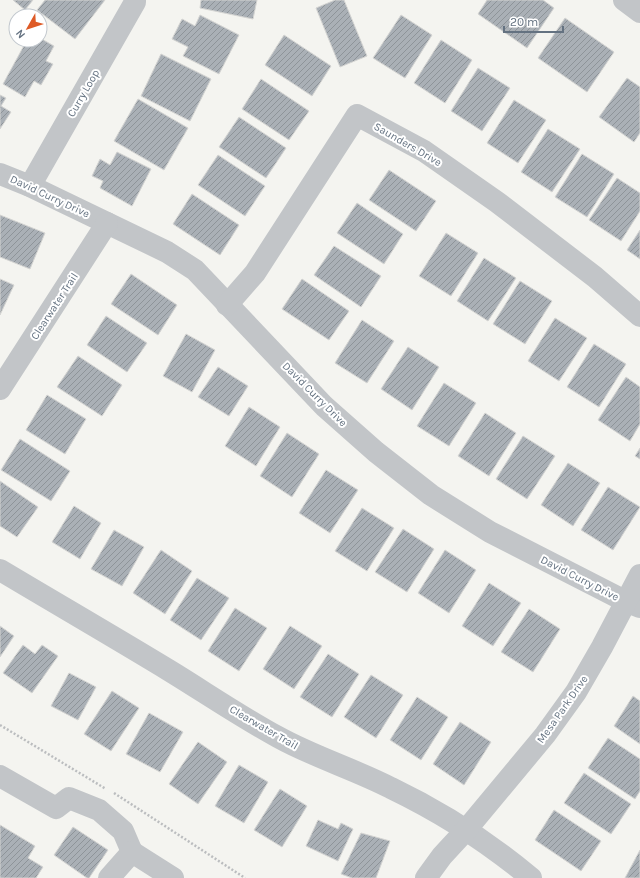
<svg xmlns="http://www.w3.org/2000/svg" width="640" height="878" font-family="Karla,sans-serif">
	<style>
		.building { fill: url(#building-hatch); stroke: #d5d5d3 }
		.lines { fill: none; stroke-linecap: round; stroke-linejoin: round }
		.path { stroke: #bbbdbf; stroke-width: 2.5; stroke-dasharray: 2 2; stroke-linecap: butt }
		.minor { stroke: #c2c5c8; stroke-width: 22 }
		.labels { text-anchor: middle; stroke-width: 4; stroke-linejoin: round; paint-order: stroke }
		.street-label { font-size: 11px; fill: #647281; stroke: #fff }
	</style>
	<defs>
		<pattern id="building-hatch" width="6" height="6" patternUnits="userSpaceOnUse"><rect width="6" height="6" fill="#aab0b6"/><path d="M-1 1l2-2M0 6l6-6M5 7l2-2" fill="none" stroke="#8e9499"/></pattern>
	</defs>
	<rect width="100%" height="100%" fill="#f4f4f0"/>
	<!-- building -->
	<g class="building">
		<path d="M13 0H33L25 10Z"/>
		<path d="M45 0H105L75 39 37 10Z"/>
		<path d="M201 0H257L253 19 200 8Z"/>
		<path d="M335 0H344L367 56 340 67 316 8Z"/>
		<path d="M487 0H543L554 8 527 48 478 14Z"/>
		<path d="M200 15 239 35 219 74 183 56 188 47 172 39 182 19 195 26Z"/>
		<path d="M401 15 432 35 405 78 373 58Z"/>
		<path d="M565 18 614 52 587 92 538 58Z"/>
		<path d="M284 35 331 66 312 96 265 65Z"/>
		<path d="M40 38 54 46 46 61 53 64 41 85 34 81 25 97 3 84 27 40H40Z"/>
		<path d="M441 40 472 60 445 103 414 83Z"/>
		<path d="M161 54 211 79 190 121 141 96Z"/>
		<path d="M478 68 510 88 482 131 451 111Z"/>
		<path d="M627 78 640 87V133L634 142 599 117Z"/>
		<path d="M261 79 309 111 289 140 242 109Z"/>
		<path d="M0 95 6 98 1 106 11 112 0 129Z"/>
		<path d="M138 99 188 128 164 170 114 141Z"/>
		<path d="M514 100 546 120 518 163 487 143Z"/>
		<path d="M239 117 286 148 266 178 219 147Z"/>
		<path d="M548 129 580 149 552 192 521 172Z"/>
		<path d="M117 152 151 169 132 206 100 188 103 181 92 176 100 159 110 165Z"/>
		<path d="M582 154 614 174 587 217 555 197Z"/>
		<path d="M218 155 265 186 245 216 198 185Z"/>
		<path d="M389 170 436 201 416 231 369 200Z"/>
		<path d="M617 178 640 193V211L621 241 589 220Z"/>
		<path d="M192 194 239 225 220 255 173 224Z"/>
		<path d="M357 203 403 234 384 264 337 233Z"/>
		<path d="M0 215 45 233 30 269 0 257Z"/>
		<path d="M640 230V259L627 250Z"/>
		<path d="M446 233 478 253 451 296 419 276Z"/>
		<path d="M334 246 381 276 361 307 314 275Z"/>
		<path d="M484 258 516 278 488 321 457 301Z"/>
		<path d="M131 274 177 305 158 335 111 304Z"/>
		<path d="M0 279 14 285 0 315Z"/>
		<path d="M302 279 349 311 329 340 282 309Z"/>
		<path d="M520 281 552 301 525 344 493 324Z"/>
		<path d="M106 316 147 343 127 372 87 345Z"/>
		<path d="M555 318 587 338 559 381 528 361Z"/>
		<path d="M362 320 394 341 367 383 335 363Z"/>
		<path d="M186 334 215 350 192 392 163 376Z"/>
		<path d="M594 344 626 364 599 407 567 387Z"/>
		<path d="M408 347 439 367 412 410 381 389Z"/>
		<path d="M78 356 122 385 102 416 57 387Z"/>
		<path d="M218 367 248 386 229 416 198 397Z"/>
		<path d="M626 377 640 387V424L630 441 598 420Z"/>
		<path d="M444 383 476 403 449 446 417 426Z"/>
		<path d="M47 395 86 419 65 454 26 430Z"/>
		<path d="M249 407 280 427 256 466 225 446Z"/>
		<path d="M485 413 516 433 489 476 458 456Z"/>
		<path d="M287 433 319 454 292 497 260 476Z"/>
		<path d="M523 436 555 456 527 499 496 479Z"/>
		<path d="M20 439 70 471 51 501 1 470Z"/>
		<path d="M640 448V459L635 456Z"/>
		<path d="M568 463 600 483 573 526 541 505Z"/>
		<path d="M326 470 358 490 330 533 299 513Z"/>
		<path d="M0 481 38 507 17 537 0 526Z"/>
		<path d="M608 487 640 507 613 550 581 530Z"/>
		<path d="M74 506 101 523 80 559 52 542Z"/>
		<path d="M362 508 394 528 367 571 335 551Z"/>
		<path d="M403 529 434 549 407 592 375 572Z"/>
		<path d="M114 530 144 547 122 586 91 569Z"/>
		<path d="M161 550 192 571 165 614 133 593Z"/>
		<path d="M445 550 476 570 449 613 418 593Z"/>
		<path d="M197 578 229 598 201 640 170 620Z"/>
		<path d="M489 583 521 603 493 646 462 626Z"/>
		<path d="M235 608 267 628 239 671 208 651Z"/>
		<path d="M529 609 560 629 533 672 501 652Z"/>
		<path d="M0 626 14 636 0 657Z"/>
		<path d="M290 626 322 646 294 689 263 669Z"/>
		<path d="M23 645 35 654 42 645 58 656 32 693 3 673Z"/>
		<path d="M328 654 359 674 332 717 300 697Z"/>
		<path d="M69 673 96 687 78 720 51 706Z"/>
		<path d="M371 675 403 695 376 738 344 717Z"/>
		<path d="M112 691 139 708 111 751 84 734Z"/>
		<path d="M633 696 640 701V744L614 726Z"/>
		<path d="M417 697 448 717 421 760 390 740Z"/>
		<path d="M149 713 183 732 160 772 126 754Z"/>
		<path d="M460 722 491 742 464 785 433 764Z"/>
		<path d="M608 738 640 759V791L635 799 588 768Z"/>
		<path d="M198 742 227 762 198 804 169 784Z"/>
		<path d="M239 765 268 782 244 823 215 806Z"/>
		<path d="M584 773 631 804 611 834 564 803Z"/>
		<path d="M280 789 307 806 282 847 254 830Z"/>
		<path d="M554 810 601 841 581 871 535 840Z"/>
		<path d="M318 820 338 829 341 823 353 829 338 861 306 846Z"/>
		<path d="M0 825 35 846 28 858 43 867 36 878H0Z"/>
		<path d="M73 827 108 850 89 878H87L54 855Z"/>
		<path d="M361 833 390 841 376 878H352L341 874Z"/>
		<path d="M640 850V878H625Z"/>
	</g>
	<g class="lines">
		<!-- path -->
		<g class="path">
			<path d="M0 725 106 789"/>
			<path d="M114 793 245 878"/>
		</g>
		<!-- minor -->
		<g class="minor">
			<path d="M624 0 640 12"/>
			<path d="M0 174 30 186 167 252 195 270 324 406 376 452 431 495 490 532 625 601 640 607"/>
			<path d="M30 186 135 2V0"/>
			<path d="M227 305 255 273 357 115 424 151 497 202 595 277 640 316"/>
			<path d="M0 389 107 223"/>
			<path d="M0 570C57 604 114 637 170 671 206 693 241 717 278 737 314 757 354 769 391 788 441 812 488 842 531 878"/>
			<path d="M0 776 56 808 69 798 99 810 123 831 132 852"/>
			<path d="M109 878 132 852 173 878"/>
			<path d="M426 878 442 856 466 830 545 735 576 692 602 647 640 575"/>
		</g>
	</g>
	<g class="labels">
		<!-- street labels -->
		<g class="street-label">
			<text transform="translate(83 93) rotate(-60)" y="4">Curry Loop</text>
			<text transform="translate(408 144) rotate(30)" y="4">Saunders Drive</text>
			<text transform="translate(50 196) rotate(25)" y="4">David Curry Drive</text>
			<text transform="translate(54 306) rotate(-57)" y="4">Clearwater Trail</text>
			<text transform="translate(315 394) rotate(45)" y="4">David Curry Drive</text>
			<text transform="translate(580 578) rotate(27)" y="4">David Curry Drive</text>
			<text transform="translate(562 709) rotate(-55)" y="4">Mesa Park Drive</text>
			<text transform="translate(264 727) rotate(30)" y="4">Clearwater Trail</text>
		</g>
	</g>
	<!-- north arrow -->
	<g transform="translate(28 28) rotate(231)"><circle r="19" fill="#ffffff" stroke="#c1c7cd"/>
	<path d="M0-3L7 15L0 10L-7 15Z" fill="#de5a26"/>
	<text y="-6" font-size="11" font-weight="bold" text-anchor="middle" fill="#647281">N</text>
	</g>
	<!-- scale -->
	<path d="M504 26v6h59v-6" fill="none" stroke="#647281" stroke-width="2"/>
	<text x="510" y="26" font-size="12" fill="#647281" stroke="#ffffff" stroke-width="3" paint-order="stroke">20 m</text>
</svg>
